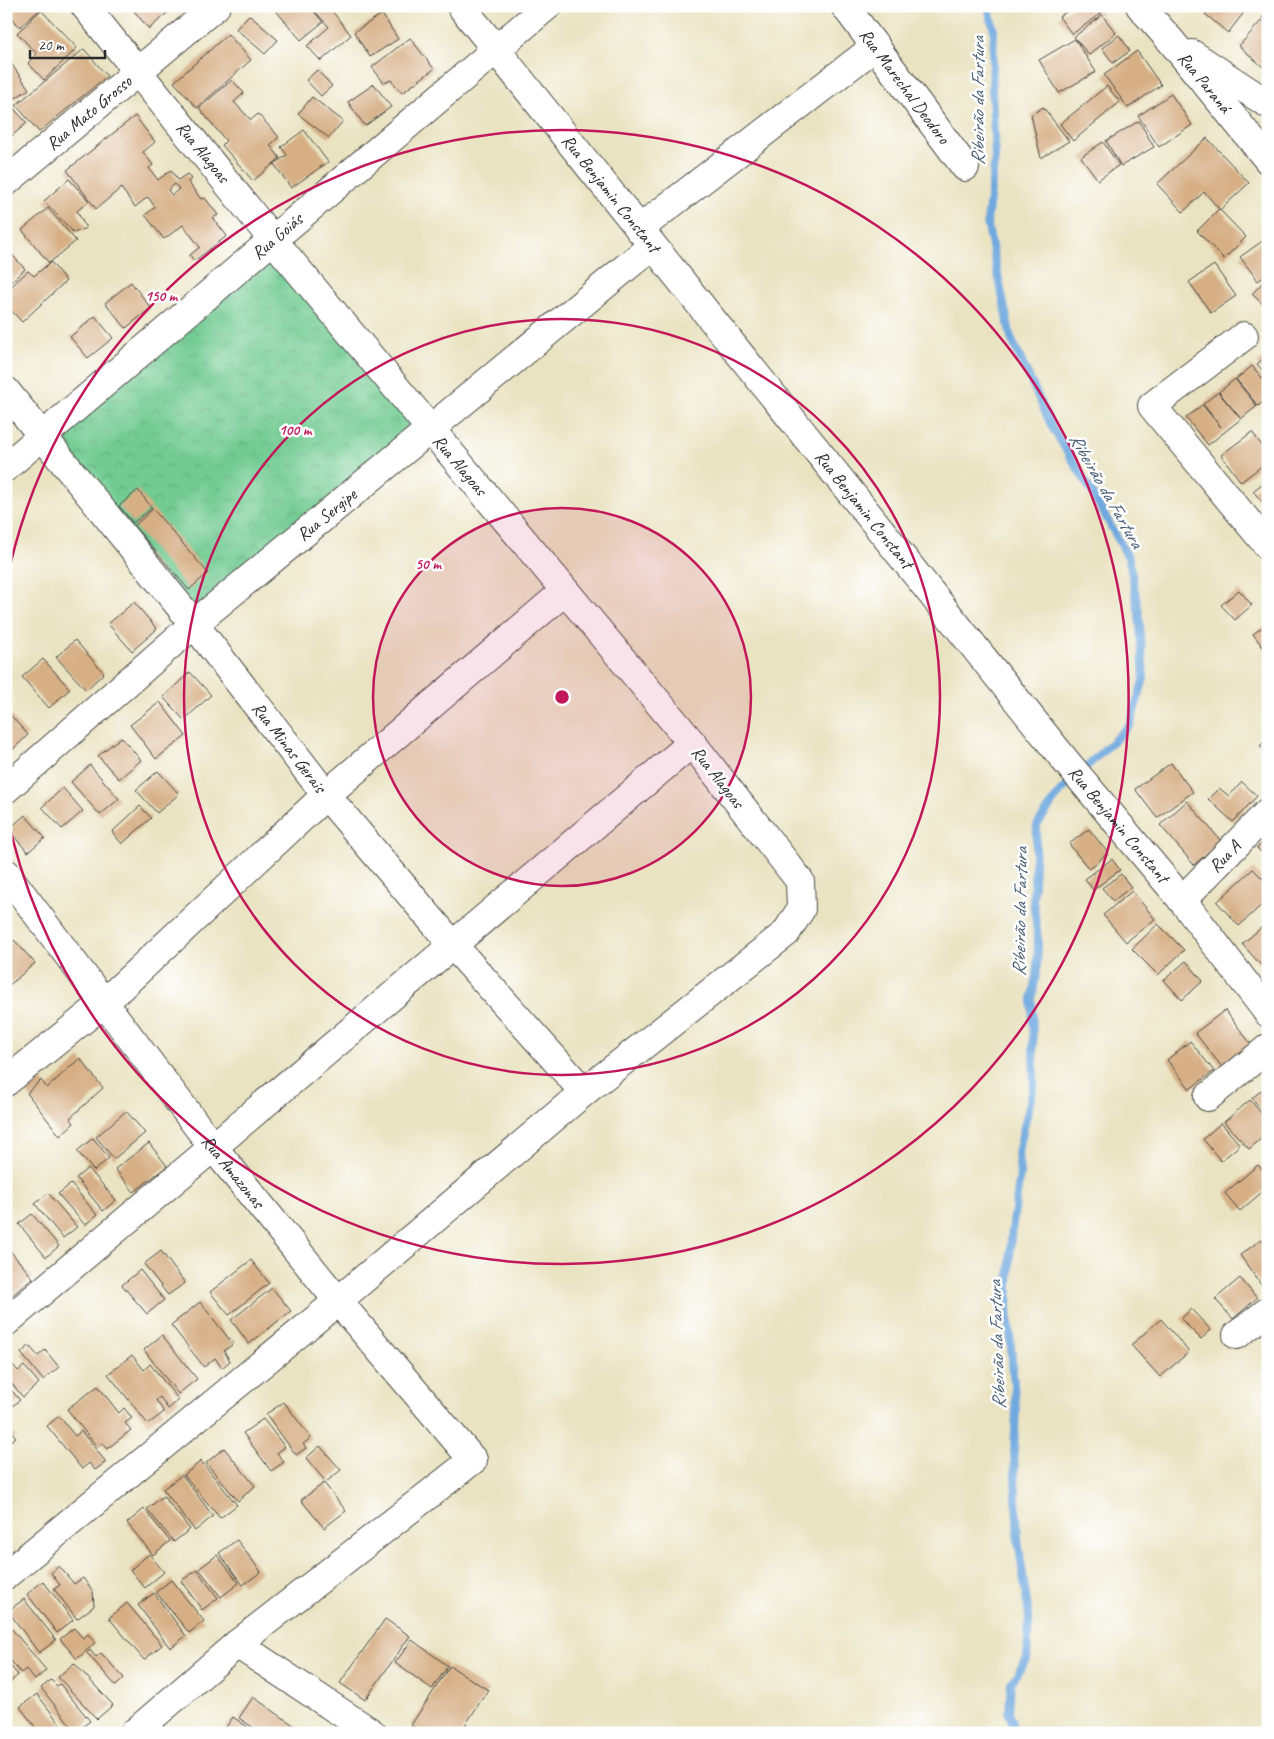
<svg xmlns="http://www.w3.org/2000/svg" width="1274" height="1739" font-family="Caveat,sans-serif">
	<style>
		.park { fill: url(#park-crowns); stroke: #4e7b5e }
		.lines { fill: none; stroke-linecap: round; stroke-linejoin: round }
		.stream { stroke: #6fa9df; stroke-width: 8 }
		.building { fill: #d6af85; fill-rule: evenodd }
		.minor-casing { stroke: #484742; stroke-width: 30 }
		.minor { stroke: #fff; stroke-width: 28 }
		.ring { fill: none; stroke: #c2185b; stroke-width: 2.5 }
		.labels { text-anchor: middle; stroke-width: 5; stroke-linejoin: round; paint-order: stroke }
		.street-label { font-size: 18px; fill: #2b2b2b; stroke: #fff }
		.water-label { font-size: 19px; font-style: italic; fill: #465d73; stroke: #fff }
		.centre { fill: #c2185b; stroke: #fff; stroke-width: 2.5 }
		.ring-label { font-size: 15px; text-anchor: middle; font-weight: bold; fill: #c2185b; stroke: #fff; stroke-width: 5; stroke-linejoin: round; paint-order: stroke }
	</style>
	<defs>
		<pattern id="park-crowns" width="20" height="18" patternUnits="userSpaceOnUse" patternTransform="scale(1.25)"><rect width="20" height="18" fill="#71cb92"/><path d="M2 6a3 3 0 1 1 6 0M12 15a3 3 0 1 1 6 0" fill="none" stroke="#62ae7e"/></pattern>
	</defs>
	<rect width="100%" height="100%" fill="#fff"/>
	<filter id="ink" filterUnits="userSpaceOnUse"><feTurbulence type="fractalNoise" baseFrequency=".02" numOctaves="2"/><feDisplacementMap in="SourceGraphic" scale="10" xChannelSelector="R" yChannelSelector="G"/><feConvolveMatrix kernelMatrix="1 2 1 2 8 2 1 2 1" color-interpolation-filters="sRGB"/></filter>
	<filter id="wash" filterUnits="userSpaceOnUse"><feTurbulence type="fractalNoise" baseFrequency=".0096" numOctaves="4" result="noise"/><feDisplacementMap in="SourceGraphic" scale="20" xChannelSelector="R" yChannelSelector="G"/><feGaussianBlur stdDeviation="1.12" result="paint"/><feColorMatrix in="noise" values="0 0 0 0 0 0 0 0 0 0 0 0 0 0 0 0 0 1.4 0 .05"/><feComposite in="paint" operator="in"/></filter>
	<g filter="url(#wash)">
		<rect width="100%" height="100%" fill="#eae3c2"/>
		<!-- park -->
		<path class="park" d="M270 250 421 427 195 611 54 441Z"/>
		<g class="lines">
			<!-- stream -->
			<path class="stream" d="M988 6 994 30 992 91 995 157 987 222 1011 338 1053 429 1092 492 1129 559 1139 614 1144 678 1130 725 1060 792 1037 825 1033 900 1038 939 1037 970 1032 998 1034 1085 1018 1153 1020 1174 1011 1237 1008 1309 1016 1410 1014 1452 1018 1540 1029 1617 1027 1659 1011 1683 1009 1712 1015 1733"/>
		</g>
		<g id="blocks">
			<!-- building -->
			<g class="building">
				<path d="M6 6H44L20 27 6 12Z"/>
				<path d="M130 6H175L149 29Z"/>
				<path d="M272 6H309L323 22 301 40Z"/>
				<path d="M310 6H328L351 35 321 61 307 46 329 27Z"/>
				<path d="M366 6H378L371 12Z"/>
				<path d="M1074 6H1097L1102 13 1072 34 1059 17Z"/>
				<path d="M1211 6H1249L1228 33 1205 14Z"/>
				<path d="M41 10 77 48 44 80 28 63 37 54 17 33Z"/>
				<path d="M1268 10V22L1262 18Z"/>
				<path d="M382 14 398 39 370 57 354 32Z"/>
				<path d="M249 15 278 40 265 54 236 29Z"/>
				<path d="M1102 15 1116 33 1089 55 1074 37Z"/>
				<path d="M1261 21 1268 27V61L1263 67 1239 46Z"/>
				<path d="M228 34 251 60 197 108 174 82Z"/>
				<path d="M1119 35 1130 51 1113 63 1102 48Z"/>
				<path d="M410 38 434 69 402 93 391 80 384 83 372 67Z"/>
				<path d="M1075 39 1096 72 1059 93 1039 60Z"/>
				<path d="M84 49 107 76 39 132 16 105Z"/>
				<path d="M1137 51 1161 85 1128 108 1104 75Z"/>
				<path d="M10 62 29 89 14 99 6 89V65Z"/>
				<path d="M317 70 332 86 321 96 306 80Z"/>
				<path d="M232 80 244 93 234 102 251 120 258 114 279 137 270 145 280 158 253 181 222 145 226 141 199 108Z"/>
				<path d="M374 84 391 107 365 126 348 102Z"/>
				<path d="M1107 86 1120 102 1073 141 1060 124Z"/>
				<path d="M1171 94 1192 125 1159 147 1138 116Z"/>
				<path d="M312 97 343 121 329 138 298 114Z"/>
				<path d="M6 100 27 123 8 139 6 137Z"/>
				<path d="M1043 107 1069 141 1041 158 1031 115Z"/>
				<path d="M135 116 155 142 143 152 153 165 149 168 158 180 171 170 178 180 187 174 191 179 188 182 201 199 205 198 218 215 213 218 227 236 194 261 190 255 200 247 183 225 164 239 145 215 155 207 148 197 135 207 121 188 96 209 67 170ZM175 184 179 189 172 195 168 190Z"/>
				<path d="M1139 121 1154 147 1121 166 1106 141Z"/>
				<path d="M304 130 328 162 291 188 274 164 287 155 281 147Z"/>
				<path d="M1207 138 1249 183 1220 210 1204 192 1183 212 1157 184Z"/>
				<path d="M1103 142 1119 165 1098 180 1081 157Z"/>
				<path d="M69 179 89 201 77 211 86 228 74 233 44 201Z"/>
				<path d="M48 208 76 241 49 263 22 230Z"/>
				<path d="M1219 209 1246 237 1224 259 1197 231Z"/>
				<path d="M1268 237V274L1258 281 1240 257Z"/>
				<path d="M6 248 25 269 6 286Z"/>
				<path d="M51 262 66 281 22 322 6 305V291L28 271 34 276Z"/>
				<path d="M1214 265 1236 296 1211 313 1189 282Z"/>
				<path d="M1266 279 1268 281V309L1252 294Z"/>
				<path d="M131 282 151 308 126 328 105 303Z"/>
				<path d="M95 316 113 338 88 358 70 337Z"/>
				<path d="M1268 355V377L1257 364Z"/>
				<path d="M1252 366 1268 385V398L1258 406 1236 379Z"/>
				<path d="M1235 379 1257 406 1241 419 1219 392Z"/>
				<path d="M1218 392 1241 419 1208 445 1186 418 1202 405 1221 427 1203 404Z"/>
				<path d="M1252 432 1268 454V461L1241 482 1221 455Z"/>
				<path d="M1268 479V509L1253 491Z"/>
				<path d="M138 490 152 508 133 523 119 506Z"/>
				<path d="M153 509 208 573 189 590 134 526Z"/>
				<path d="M1239 590 1252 605 1235 620 1221 605Z"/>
				<path d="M134 602 157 629 132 651 108 624Z"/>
				<path d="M1268 623V654L1253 634Z"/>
				<path d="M75 640 104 673 86 690 56 657Z"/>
				<path d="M43 659 70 689 49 708 22 677Z"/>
				<path d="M190 672 211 695 184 720 163 697Z"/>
				<path d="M160 702 186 736 156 759 130 725Z"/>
				<path d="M6 710 28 735 9 753 6 750Z"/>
				<path d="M121 737 141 760 119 779 98 756Z"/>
				<path d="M1268 738V753L1260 746Z"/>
				<path d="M1171 763 1193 792 1157 818 1135 789Z"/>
				<path d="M90 765 119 799 100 815 71 782Z"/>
				<path d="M158 771 179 794 157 813 136 790Z"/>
				<path d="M1242 782 1257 796 1233 822 1208 799 1219 788 1229 796Z"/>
				<path d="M63 788 83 811 62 829 42 807Z"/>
				<path d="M1187 801 1221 841 1194 865 1160 825Z"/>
				<path d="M140 806 151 818 122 844 112 832Z"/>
				<path d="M25 815 45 838 28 852 8 830Z"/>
				<path d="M1089 829 1108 853 1089 869 1069 844Z"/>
				<path d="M1268 838V859L1257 848Z"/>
				<path d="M1112 859 1120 870 1093 890 1085 879Z"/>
				<path d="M1253 869 1268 884V899L1239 926 1217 902Z"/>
				<path d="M1121 874 1131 887 1113 901 1102 888Z"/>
				<path d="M1132 891 1155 919 1126 942 1103 915Z"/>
				<path d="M1268 922V973L1242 944Z"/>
				<path d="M1158 924 1184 950 1158 975 1132 949Z"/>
				<path d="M14 940 35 963 6 988V948Z"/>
				<path d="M1186 961 1203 981 1182 1000 1164 980Z"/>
				<path d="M1225 1010 1251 1044 1222 1067 1195 1033Z"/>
				<path d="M1190 1041 1214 1071 1190 1089 1167 1060Z"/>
				<path d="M80 1058 103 1088 70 1118 74 1123 60 1136 27 1093 41 1080 47 1088Z"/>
				<path d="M1268 1085V1118L1252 1098Z"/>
				<path d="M1250 1100 1268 1121V1133L1249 1149 1224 1122Z"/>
				<path d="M126 1111 145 1133 114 1159 96 1137Z"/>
				<path d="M1221 1123 1240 1145 1221 1161 1203 1139Z"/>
				<path d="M93 1138 109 1158 94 1171 77 1151Z"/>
				<path d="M149 1143 167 1166 134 1192 115 1169Z"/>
				<path d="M1258 1165 1268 1176V1187L1240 1211 1225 1193Z"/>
				<path d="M88 1168 116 1200 103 1211 76 1178Z"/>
				<path d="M71 1184 97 1215 85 1225 58 1194Z"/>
				<path d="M48 1193 77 1227 63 1238 35 1204Z"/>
				<path d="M32 1214 59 1246 46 1257 19 1224Z"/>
				<path d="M1262 1239 1268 1247V1287L1264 1289 1240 1255Z"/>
				<path d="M6 1246 33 1278 10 1297 6 1292Z"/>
				<path d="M161 1251 185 1283 168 1295 144 1264Z"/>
				<path d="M251 1260 269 1283 229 1315 210 1292Z"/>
				<path d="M140 1270 164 1300 147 1314 122 1285Z"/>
				<path d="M1240 1278 1257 1298 1233 1319 1215 1299Z"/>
				<path d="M272 1288 291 1311 249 1344 231 1320Z"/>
				<path d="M200 1302 233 1344 224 1351 230 1361 222 1368 215 1358 204 1367 171 1325Z"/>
				<path d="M1191 1309 1211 1330 1201 1339 1181 1319Z"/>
				<path d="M1161 1319 1189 1352 1160 1377 1131 1345Z"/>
				<path d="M162 1335 197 1379 178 1394 144 1350Z"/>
				<path d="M29 1346 38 1356 45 1350 59 1367 43 1380 21 1353Z"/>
				<path d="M132 1355 144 1370 150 1364 179 1400 168 1409 160 1397 156 1400 164 1412 148 1424 108 1374Z"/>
				<path d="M12 1364 18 1371 24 1366 39 1383 23 1397 6 1377V1369Z"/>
				<path d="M6 1384 20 1400 6 1411Z"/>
				<path d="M98 1386 119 1413 124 1408 132 1418 125 1423 131 1430 107 1449 103 1443 97 1447 67 1409Z"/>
				<path d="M284 1402 311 1438 303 1444 306 1448 296 1455 266 1414Z"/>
				<path d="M59 1416 75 1436 81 1431 106 1462 95 1470 89 1463 82 1469 47 1426Z"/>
				<path d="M263 1419 285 1447 277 1453 284 1462 271 1471 243 1433Z"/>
				<path d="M6 1426 16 1437 6 1445Z"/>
				<path d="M320 1446 341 1470 326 1482 306 1458Z"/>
				<path d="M224 1448 255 1486 238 1501 206 1463Z"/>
				<path d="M201 1461 237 1505 220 1518 184 1475Z"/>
				<path d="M182 1475 213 1516 195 1531 163 1489Z"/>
				<path d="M324 1483 346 1511 324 1528 301 1500Z"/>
				<path d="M163 1496 190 1529 174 1542 147 1509Z"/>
				<path d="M144 1509 170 1541 153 1555 127 1523Z"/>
				<path d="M237 1540 261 1572 243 1585 219 1553Z"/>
				<path d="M149 1554 164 1572 145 1588 130 1570Z"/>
				<path d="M217 1555 239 1583 221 1597 199 1569Z"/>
				<path d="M59 1566 74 1584 83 1578 93 1591 94 1606 77 1619 54 1589 60 1585 51 1573Z"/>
				<path d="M197 1570 218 1598 202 1610 181 1581Z"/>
				<path d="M171 1580 204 1621 189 1633 156 1592Z"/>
				<path d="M43 1581 73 1620 57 1633 27 1594Z"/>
				<path d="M154 1593 186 1636 170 1648 138 1605Z"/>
				<path d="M24 1599 56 1640 39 1653 8 1611Z"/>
				<path d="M127 1603 162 1645 144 1660 109 1618Z"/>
				<path d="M385 1619 410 1636 365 1700 340 1683Z"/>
				<path d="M11 1628 46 1670 35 1680 26 1669 21 1673 6 1655V1632Z"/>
				<path d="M74 1628 83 1638 88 1634 95 1643 77 1659 60 1639Z"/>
				<path d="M412 1640 448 1666 432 1689 395 1663Z"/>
				<path d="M90 1650 96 1657 101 1653 124 1678 116 1686 87 1653Z"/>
				<path d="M6 1661 18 1675 6 1686Z"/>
				<path d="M74 1663 113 1705 97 1719 58 1677Z"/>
				<path d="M450 1666 488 1690 460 1733H422L411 1725Z"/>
				<path d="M51 1680 57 1686 60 1684 90 1721 76 1732 41 1688Z"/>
				<path d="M37 1694 67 1733H40L20 1707Z"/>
				<path d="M253 1697 305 1733H261L239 1718Z"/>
				<path d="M233 1717 252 1730 250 1733H222Z"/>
			</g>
		</g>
	</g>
	<g filter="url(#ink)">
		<use href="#blocks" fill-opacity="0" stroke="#484742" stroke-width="1"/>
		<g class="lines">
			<!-- minor casing -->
			<g class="minor-casing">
				<g id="minor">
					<path id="s1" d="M461 6 1064 759 1182 900 1268 1013"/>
					<path id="s2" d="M845 6 965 167"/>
					<path id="s3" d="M1140 6 1171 41 1268 160"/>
					<path d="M1192 54 1268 104"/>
					<path id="s4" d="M6 182 216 6"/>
					<path d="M639 229 876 46"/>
					<path d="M1244 336 1152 406 1268 546"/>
					<path id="s5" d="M6 391 194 624 326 795 452 944 584 1092"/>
					<path id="s6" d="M6 467 547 6"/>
					<path id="s7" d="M6 789 194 624 652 246"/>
					<path id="s8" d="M6 873 213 1147 338 1301 473 1460 237 1644 134 1733"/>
					<path id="s9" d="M1182 900 1268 812"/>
					<path d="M6 1082 105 1002 326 795 565 591"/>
					<path d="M1208 1097 1268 1048"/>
					<path d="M6 1322 692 743"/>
					<path d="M1237 1335 1268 1311"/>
					<path d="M6 1575 338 1301 584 1092 786 933 801 909 800 881 692 743 273 240 85 6"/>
					<path d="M237 1644 372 1733"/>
				</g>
			</g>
			<!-- minor -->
			<use href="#minor" class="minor"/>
		</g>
	</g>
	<!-- distance rings -->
	<circle cx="562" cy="697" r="189" fill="#c2185b" fill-opacity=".12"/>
	<g class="ring">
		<circle cx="562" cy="697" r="189"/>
		<circle cx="562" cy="697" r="378"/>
		<path d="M6 584A567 567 0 1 1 6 810"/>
	</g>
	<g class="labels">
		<!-- street labels -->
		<g class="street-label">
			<text dy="6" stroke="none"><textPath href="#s3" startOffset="100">Rua Paraná</textPath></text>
			<text dy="6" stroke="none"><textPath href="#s2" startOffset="100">Rua Marechal Deodoro</textPath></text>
			<text dy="6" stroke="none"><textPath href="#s4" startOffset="108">Rua Mato Grosso</textPath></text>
			<text transform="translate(203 152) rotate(51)" y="6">Rua Alagoas</text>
			<text dy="6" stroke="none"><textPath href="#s1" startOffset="240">Rua Benjamin Constant</textPath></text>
			<text dy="6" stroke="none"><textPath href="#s6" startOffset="356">Rua Goiás</textPath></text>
			<text transform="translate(460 465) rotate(50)" y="6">Rua Alagoas</text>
			<text dy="6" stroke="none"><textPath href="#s1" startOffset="645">Rua Benjamin Constant</textPath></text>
			<text dy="6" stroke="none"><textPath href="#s7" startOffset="422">Rua Sergipe</textPath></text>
			<text dy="6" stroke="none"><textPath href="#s5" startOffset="455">Rua Minas Gerais</textPath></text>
			<text transform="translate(718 777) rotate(52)" y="6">Rua Alagoas</text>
			<text dy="6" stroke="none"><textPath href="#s1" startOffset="1050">Rua Benjamin Constant</textPath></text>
			<text dy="6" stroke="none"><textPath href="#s9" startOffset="61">Rua A</textPath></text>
			<text dy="6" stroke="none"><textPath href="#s8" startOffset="375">Rua Amazonas</textPath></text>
		</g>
		<!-- water labels -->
		<g class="water-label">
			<text transform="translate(977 101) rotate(-90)" y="7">Ribeirão da Fartura</text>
			<text transform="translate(1107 490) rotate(60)" y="7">Ribeirão da Fartura</text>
			<text transform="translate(1019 912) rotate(-89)" y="7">Ribeirão da Fartura</text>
			<text transform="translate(996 1345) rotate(-92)" y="7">Ribeirão da Fartura</text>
		</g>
	</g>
	<circle cx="562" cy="697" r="8" class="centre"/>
	<g class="ring-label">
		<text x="161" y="301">150 m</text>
		<text x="295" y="435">100 m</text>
		<text x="428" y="569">50 m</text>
	</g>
	<!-- margin -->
	<rect width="1274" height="1739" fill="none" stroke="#fff" stroke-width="25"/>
	<!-- scale -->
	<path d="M30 50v8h75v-8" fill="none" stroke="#2b2b2b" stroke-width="2.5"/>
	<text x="38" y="50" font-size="15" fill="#2b2b2b" stroke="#ffffff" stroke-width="4" paint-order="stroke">20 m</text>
</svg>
